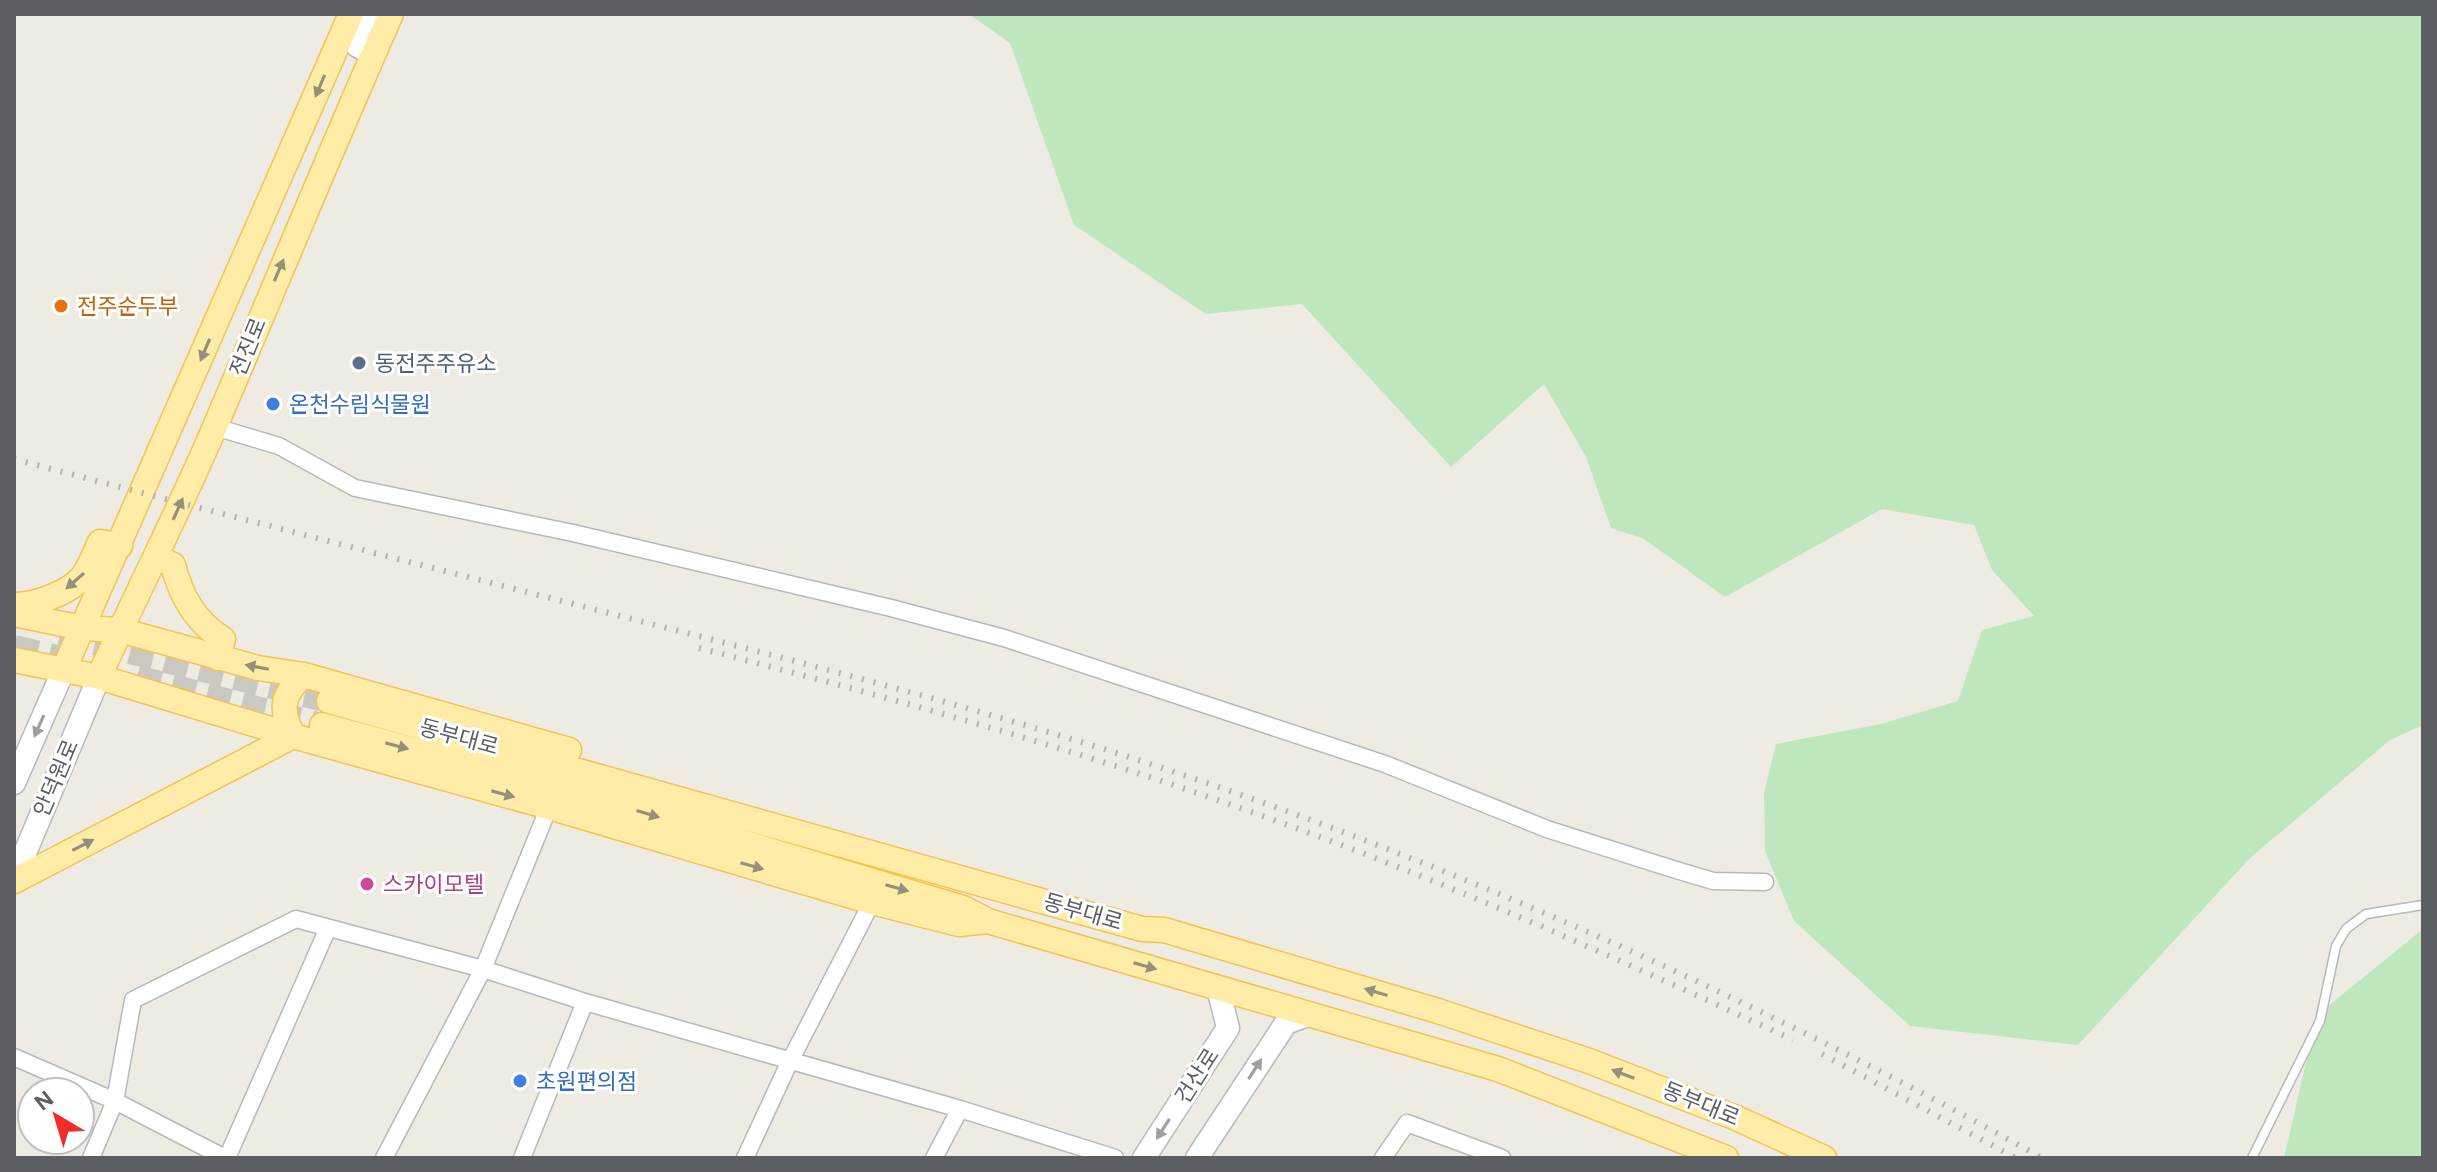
<svg xmlns="http://www.w3.org/2000/svg" width="2437" height="1172" font-family="'DM Sans','Noto Sans KR',sans-serif">
<style>
.green{fill:#bfe7be}
.lines{fill:none;stroke-linecap:round;stroke-linejoin:round}
.primary-tunnel{stroke:#c9c8c3;stroke-width:24;stroke-dasharray:24 12;stroke-linecap:butt}
.lane-casing{stroke:#b5b9be;stroke-width:11}
.street-casing{stroke:#b5b9be;stroke-width:19}
.secondary-casing{stroke:#b6bac0;stroke-width:25}
.primary-casing{stroke:#f7c253;stroke-width:27}
.lane{stroke:#fff;stroke-width:8}
.street{stroke:#fff;stroke-width:16}
.secondary{stroke:#fff;stroke-width:22}
.primary{stroke:#ffeda7;stroke-width:24}
.rail{stroke:#b2b3b4;stroke-width:6;stroke-dasharray:2 10;stroke-linecap:butt}
.oneway{fill:#94917b}
.oneway2{fill:#9d9fa2}
.food-dot{fill:#e8710a;stroke:#fff;stroke-width:3}
.service-dot{fill:#5c6f8a;stroke:#fff;stroke-width:3}
.shop-dot{fill:#3f7fe0;stroke:#fff;stroke-width:3}
.hotel-dot{fill:#d1479c;stroke:#fff;stroke-width:3}
.labels{text-anchor:middle;dominant-baseline:central;stroke-width:6;stroke-linejoin:round;paint-order:stroke}
.food-label{font-size:22px;fill:#c56008;stroke:#fff;text-anchor:start}
.street-label{font-size:22px;fill:#5b5f64;stroke:#fff}
.service-label{font-size:22px;fill:#4e5e75;stroke:#fff;text-anchor:start}
.shop-label{font-size:22px;fill:#366cbe;stroke:#fff;text-anchor:start}
.hotel-label{font-size:22px;fill:#b23c85;stroke:#fff;text-anchor:start}
</style>
<rect width="100%" height="100%" fill="#eeebe3"/>
<path class="green" d="M969,14H2423V725L2390,740L2250,858L2078,1045L1910,1026L1794,921L1765,851L1764,793L1776,744L1881,724L1958,701L1982,630L2034,616L1992,570L1974,525L1882,509L1725,597L1644,539L1611,528L1586,457L1544,384L1451,467L1302,304L1206,314L1074,225L1010,43Z
M2423,929V1158H2284L2317,1015Z"/>
<g class="lines">
<path class="primary-tunnel" d="M60,635L329,701
M14,647L82,663
M137,677L322,725"/>
<g class="lane-casing">
<path id="lane" d="M2252,1158L2320,1021L2336,946L2346,929L2366,914L2423,905"/>
</g>
<g class="street-casing">
<path id="street" d="M370,14L355,48L372,57
M215,427L279,446L355,488L573,533L891,608L1004,638L1385,764L1547,829L1673,869L1713,881L1765,882
M14,1057L115,1101L225,1158
M91,1158L115,1101L133,1000L296,919L483,969L585,1002L960,1109L1115,1158
M227,1158L328,928
M384,1158L483,969L549,807
M522,1158L585,1002
M745,1158L790,1061L872,902
M934,1158L960,1109
M1383,1158L1407,1123L1502,1158"/>
</g>
<g class="secondary-casing">
<path id="secondary" d="M14,783L64,669
M14,879L99,677
M1144,1158L1228,1028L1218,988
M1197,1158L1286,1023L1310,1014"/>
</g>
<g class="primary-casing">
<path id="primary" d="M157,557L173,565C181,596 195,622 223,639L218,658
M14,605C35,605 70,593 83,576C90,567 95,552 100,542L120,546
M14,614L82,628L120,630L258,668L304,675L569,750
M14,660L99,677L293,736L549,807L872,902L959,924L988,921
M64,669L351,14
M99,677C136,594 178,513 214,429C273,291 330,152 391,14
M329,701L1142,929L1164,930L1438,1011L1589,1061L1734,1117L1824,1158
M322,725L628,808L963,908L988,921L1498,1069L1726,1158
M293,736C280,709 281,695 304,675
M14,881L293,736"/>
</g>
<use href="#lane" class="lane"/>
<use href="#street" class="street"/>
<use href="#secondary" class="secondary"/>
<use href="#primary" class="primary"/>
<path class="rail" d="M14,459C220,514 426,566 632,619C785,658 939,698 1091,745C1420,848 1741,990 2042,1158
M699,648C892,698 1084,751 1271,819C1449,883 1622,960 1793,1040
M1822,1054L2016,1158"/>
</g>
<defs><path id="oneway-solid" d="M-6-.8H1V-3.2L6.5 0L1 3.2V.8H-6Z" transform="scale(2)"/></defs>
<g class="oneway">
<use href="#oneway-solid" transform="translate(320 86) rotate(113)"/>
<use href="#oneway-solid" transform="translate(279 270) rotate(-67)"/>
<use href="#oneway-solid" transform="translate(205 350) rotate(113)"/>
<use href="#oneway-solid" transform="translate(178 509) rotate(-66)"/>
<use href="#oneway-solid" transform="translate(75 581) rotate(139)"/>
<use href="#oneway-solid" transform="translate(257 667) rotate(-169)"/>
<use href="#oneway-solid" transform="translate(397 746) rotate(15)"/>
<use href="#oneway-solid" transform="translate(503 794) rotate(15)"/>
<use href="#oneway-solid" transform="translate(648 814) rotate(17)"/>
<use href="#oneway-solid" transform="translate(83 845) rotate(-27)"/>
<use href="#oneway-solid" transform="translate(752 866) rotate(16)"/>
<use href="#oneway-solid" transform="translate(897 888) rotate(16)"/>
<use href="#oneway-solid" transform="translate(1145 966) rotate(16)"/>
<use href="#oneway-solid" transform="translate(1376 992) rotate(-163)"/>
<use href="#oneway-solid" transform="translate(1623 1074) rotate(-159)"/>
</g>
<g class="oneway2">
<use href="#oneway-solid" transform="translate(39 726) rotate(114)"/>
<use href="#oneway-solid" transform="translate(1255 1069) rotate(-57)"/>
<use href="#oneway-solid" transform="translate(1163 1129) rotate(123)"/>
</g>
<circle class="food-dot" cx="61" cy="306" r="8"/>
<circle class="service-dot" cx="359" cy="363" r="8"/>
<g class="shop-dot">
<circle cx="273" cy="404" r="8"/>
<circle cx="520" cy="1081" r="8"/>
</g>
<circle class="hotel-dot" cx="367" cy="884" r="8"/>
<g class="labels">
<g class="food-label">
<text x="77" y="306">전주순두부</text>
</g>
<g class="street-label">
<text transform="translate(248 347) rotate(-68)">전진로</text>
<text transform="translate(459 737) rotate(15)">동부대로</text>
<text transform="translate(56 778) rotate(-67)">안덕원로</text>
<text transform="translate(1083 912) rotate(16)">동부대로</text>
<text transform="translate(1197 1076) rotate(-57)">건산로</text>
<text transform="translate(1701 1104) rotate(22)">동부대로</text>
</g>
<g class="service-label">
<text x="375" y="363">동전주주유소</text>
</g>
<g class="shop-label">
<text x="289" y="404">온천수림식물원</text>
<text x="536" y="1081">초원편의점</text>
</g>
<g class="hotel-label">
<text x="383" y="884">스카이모텔</text>
</g>
</g>
<rect width="2437" height="1172" fill="none" stroke="#5b5f64" stroke-width="32"/>
<g transform="translate(56 1116) rotate(322)"><circle r="38" fill="#ffffff" stroke="#bdbfc1" stroke-width="2"/>
<path d="M0-6L14 30L0 20L-14 30Z" fill="#f02e27"/>
<text y="-12" font-size="22" font-weight="bold" text-anchor="middle" fill="#5b5f64">N</text>
</g>
</svg>
